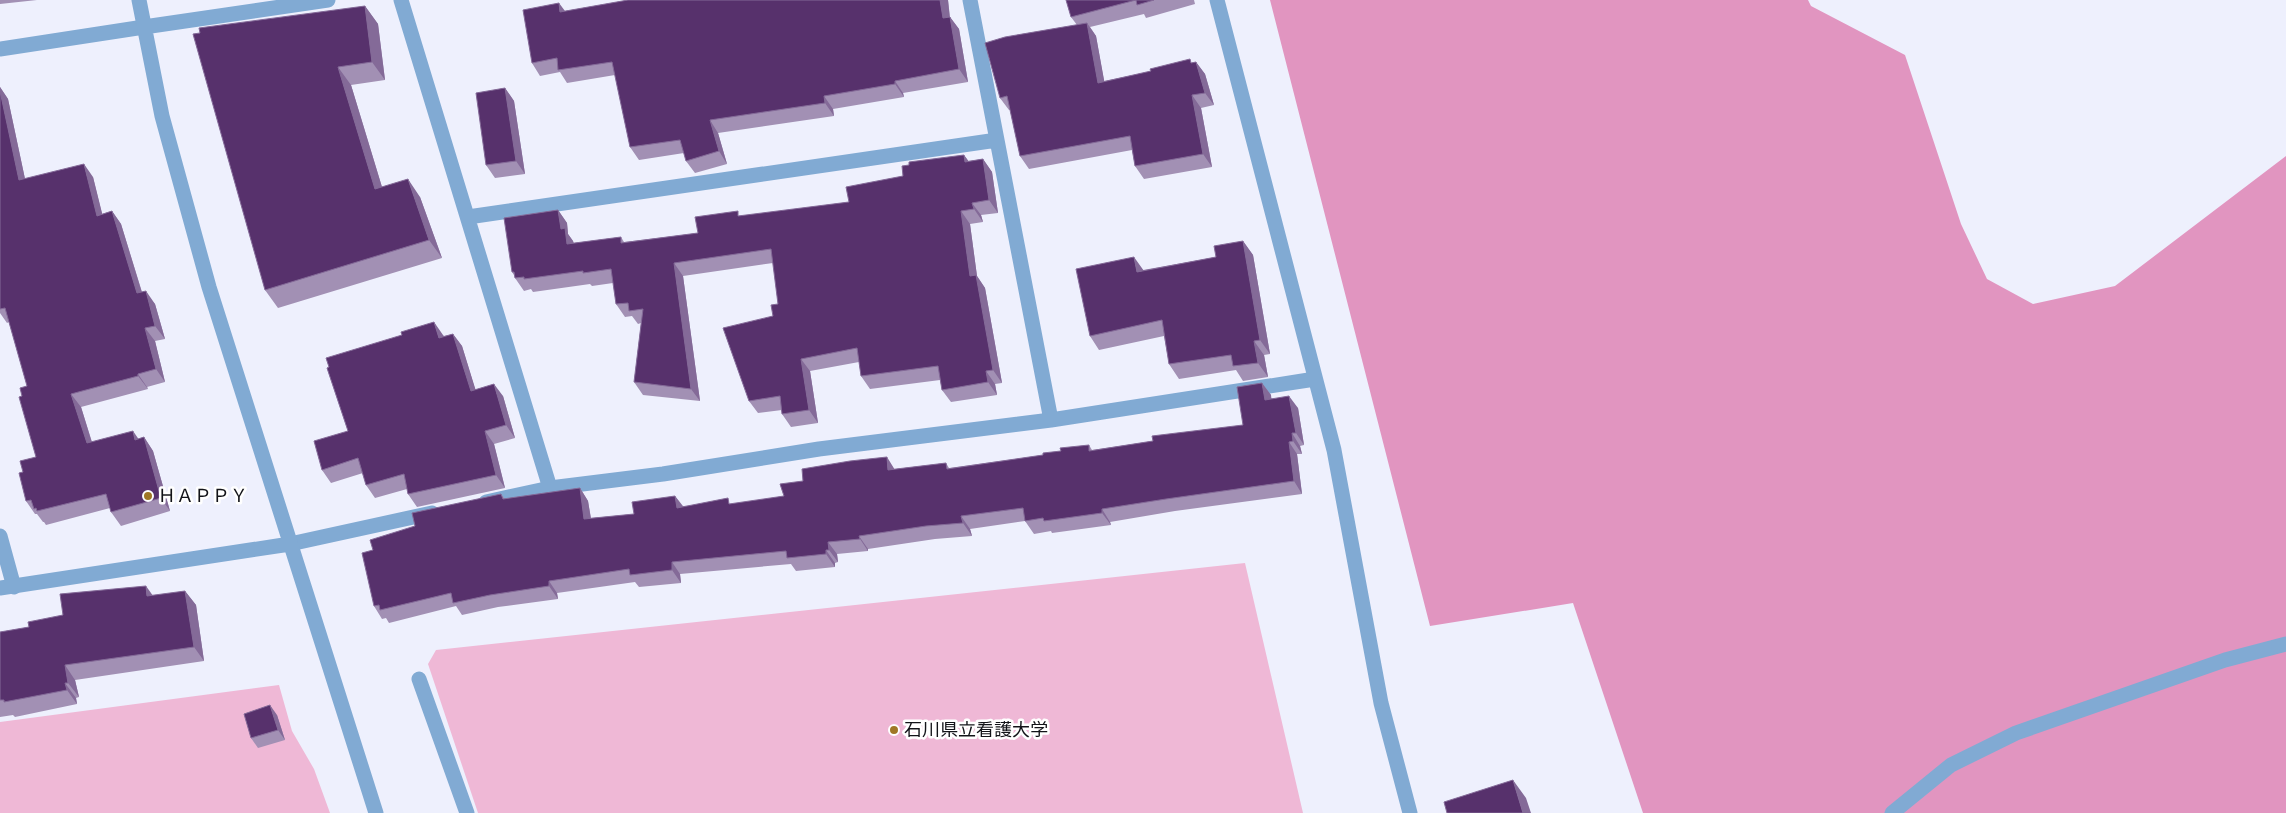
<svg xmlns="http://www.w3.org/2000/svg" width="2286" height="813" font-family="Figtree,'Noto Sans JP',sans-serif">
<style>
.green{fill:#efb8d6}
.forest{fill:#e195c0}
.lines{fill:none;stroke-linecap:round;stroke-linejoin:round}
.service{stroke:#81aad3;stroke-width:15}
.minor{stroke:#81aad3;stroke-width:15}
.tertiary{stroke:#81aad3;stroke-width:15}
.wall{fill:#a290b4}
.shaded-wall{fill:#846a98}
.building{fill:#57316c;stroke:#846a98}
.poi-dot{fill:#9f7725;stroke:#fff;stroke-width:2}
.labels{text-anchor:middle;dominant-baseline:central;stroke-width:5;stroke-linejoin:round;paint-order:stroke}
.poi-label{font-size:18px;fill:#121318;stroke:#fff;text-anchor:start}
</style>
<rect width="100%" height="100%" fill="#eef0fd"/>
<path class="green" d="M1245,563L1303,813H478L428,664L436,650Z
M279,685L292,731L314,769L330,813H0V722Z"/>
<path class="forest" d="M1270,0H1808L1811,6L1905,55L1961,224L1987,279L2033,304L2115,286L2286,156V813H1643L1573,603L1430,626Z"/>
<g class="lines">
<path class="service" d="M419,679L467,813"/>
<path class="minor" d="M401,0L550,488
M970,0L1051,420
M1217,0L1334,450L1381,703L1410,813
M0,49L144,27
M468,217L997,140
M486,502L550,488L663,474L819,449L1051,420L1315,379
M0,536L14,587
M290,544L432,513
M1892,813L1951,765L2016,733L2225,660L2286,644"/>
<path class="tertiary" d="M139,0L162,116L209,287L376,813
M144,27L328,0
M0,588L290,544"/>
</g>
<path class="wall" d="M0,0H37L0,4Z
M628,0H948L950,17L959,29L968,82L903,93L904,97L833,109L834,116L718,133L727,164L695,173L686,161L684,153L639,160L630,147L615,75L567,83L560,72L540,76L532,63L565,11Z
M1066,0H1194L1195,4L1146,18L1144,14L1090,27L1096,36L1104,81L1196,62L1205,74L1214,105L1201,108L1212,167L1144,179L1135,166L1132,150L1029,169L1020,156L1010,110H1009L1000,98L1077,25L1071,17Z
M365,6L378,24L385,80L351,85L382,187L420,197L442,258L278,308L265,290L200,33Z
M0,87L8,99L25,179L93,177L102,214L112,211L121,224L142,292L155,304L165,339L155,341L165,382L147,387L148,389L81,407L92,442L139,439L144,437L153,451L170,511L121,526L111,512L110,508L46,525L44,522H43L37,514H35L26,501L23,472L36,457L22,396L27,386L9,322L7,323L0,313Z
M505,88L514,101L525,174L495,178L486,165Z
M964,155L968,161L983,159L992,172L998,213L981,215L983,222L970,224L977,276L985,288L1002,383L995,384L997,395L951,402L942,390L940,380L870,389L861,376L859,362L810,371L818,423L791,427L782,414V410L758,413L749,401L773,316L778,304L773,263L683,276L700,401L643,395L634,382L641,323L638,324L632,316L625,317L616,304L613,283L592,286L590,284L533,292L531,289L524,291L515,278L514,275L512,272L558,210L567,223L568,234L573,241L574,243L621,237L624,242L698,233L741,216L849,202L903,176L909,165Z
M1243,241L1253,255L1270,354L1264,355L1268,377L1243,381L1236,370L1179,379L1169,364L1164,336L1099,350L1090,336L1143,270L1216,257Z
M453,334L462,346L475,389L503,396L515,438L494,444L505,488L417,507L408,494L407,489L375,498L366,485L363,473L331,483L322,470L348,431L443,335L444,336Z
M1262,383L1271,395V398L1298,408L1304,445L1300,446L1302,454H1297L1302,494L1175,511L1110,522L1111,525L1052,533L1051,531L1034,534L1025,521L970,529L972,536L935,539L868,549V551L837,554L838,562L835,563V567L796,571L791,564L680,574L681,583L639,587L635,582L557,593L558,599L498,607L462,615L456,606L389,623L386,618L382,619L374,606L373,550L415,526L501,494L505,499L580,488L588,501L591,518L634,514L675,496L683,506L732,504L784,496L895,469L946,463L949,468L1043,455L1089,445L1092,450L1153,441L1243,425Z
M185,591L196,605L204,661L75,680L79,697L76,698L77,704L15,717L13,715L0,717V632L29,627L63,615L153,596Z
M277,715L285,740L258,748L251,738Z"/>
<path class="shaded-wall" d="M940,0H948L951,31L943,18Z
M559,3L568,15L560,12Z
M365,6L378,24L385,80L372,62Z
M950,17L959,29L968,82L959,69Z
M1087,23L1096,36L1107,96L1098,83Z
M1196,62L1205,74L1214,105L1205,93Z
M338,67L351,85L388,207L375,189Z
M895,81L903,93L904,97L895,84Z
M0,87L8,99L28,193L19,180L0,91Z
M505,88L514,101L525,174L516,161Z
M1192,95L1201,108L1212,167L1203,154Z
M824,96L833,109L834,116L825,103Z
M710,120L718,133L727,164L719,151Z
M964,155L973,167L965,162Z
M983,159L992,172L998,213L989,200Z
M84,164L93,177L106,229L97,216Z
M408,179L420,197L442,258L429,240Z
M972,203L981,215L983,222L974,209Z
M558,210L567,223L568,234L573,241L576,257L567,244L561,229Z
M112,211L121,224L146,306L137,293Z
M961,211L970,224L977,276L985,288L1002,383L993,370L970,276Z
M1243,241L1253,255L1270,354L1260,340Z
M1134,257L1144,271L1137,272Z
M674,263L683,276L700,401L691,389Z
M146,291L155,304L165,339L155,326Z
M434,322L443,335L448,351L439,338Z
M145,328L155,341L165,382L156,369Z
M453,334L462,346L480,404L471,391Z
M1254,341L1264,355L1268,377L1258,363Z
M801,359L810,371L818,423L809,410Z
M986,371L995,384L997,395L988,382Z
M138,374L147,387L148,389L138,376Z
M1262,383L1271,395L1273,412L1265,400Z
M494,384L503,396L515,438L506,425Z
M71,394L81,407L96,456L87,443Z
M1289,396L1298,408L1304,445L1296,433Z
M133,431L142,444L135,440Z
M485,431L494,444L505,488L496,475Z
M1292,433L1300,446L1302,454L1293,441Z
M144,437L153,451L170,511L161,498Z
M1289,442L1297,454L1302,494L1294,481Z
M887,457L895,470H888Z
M580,488L588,501L593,532L584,519Z
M675,496L684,508H677Z
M1102,509L1110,522L1111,525L1102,513Z
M961,516L970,529L972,536L963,523Z
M859,536L868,549V551L860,539Z
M828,542L837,554L838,562L829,550Z
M826,550L835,563V567L826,554Z
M672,562L680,574L681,583L672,570Z
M549,581L557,593L558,599L549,586Z
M146,586L156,600L147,596Z
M185,591L196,605L204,661L194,647Z
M65,665L75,680L79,697L68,683Z
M65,683L76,698L77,704L67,690Z
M270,705L277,715L285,740L278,730Z
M1513,780L1526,798L1531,813H1523Z"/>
<path class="building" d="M628,0H940L943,18L950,17L959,69L895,81V84L824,96L825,103L710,120L719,151L686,161L680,140L630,147L612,62L558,70L557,58L532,63L523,10L559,3L560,12Z
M1066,0H1154L1137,5L1136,0L1071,17Z
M365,6L372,62L338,67L375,189L408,179L429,240L265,290L193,34L200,33L199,28Z
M1087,23L1098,83L1151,71L1150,69L1190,59L1191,63L1196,62L1205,93L1192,95L1203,154L1135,166L1130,136L1020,156L1007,96L1000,98L985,43L1005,37Z
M505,88L516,161L486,165L476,93Z
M0,91L19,180L84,164L97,216L112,211L137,293L146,291L155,326L145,328L156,369L138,374V376L71,394L87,443L133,431L135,440L144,437L161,498L111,512L106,494L37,511L36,508L34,509L31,500L26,501L19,473L23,472L20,461L36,457L19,397L22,396L20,388L27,386L5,308L0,309Z
M964,155L965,162L983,159L989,200L972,203L974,209L961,211L970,276L976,275L993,370L986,371L988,382L942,390L938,366L861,376L857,348L801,359L809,410L782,414L780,396L749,401L723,328L773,316L771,305L778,304L771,249L674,263L691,389L634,382L643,309L629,311L628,303L616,304L611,269L583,273V271L524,279V277L515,278L514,272H512L504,218L558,210L561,229L565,228L567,244L621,237V243L698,233L695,217L738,211V216L849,202L846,187L903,176L902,166L909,165V162Z
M1243,241L1260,340L1254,341L1258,363L1233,366L1231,355L1169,364L1162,320L1090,336L1076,269L1134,257L1137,272L1216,257L1214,246Z
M434,322L439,338L453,334L471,391L494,384L506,425L485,431L496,475L408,494L404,474L366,485L358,458L322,470L314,441L348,431L327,368L329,367L326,358L402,335L401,332Z
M1262,383L1265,400L1289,396L1296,433H1292L1293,441L1289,442L1294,481L1166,499L1102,509V513L1044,521L1043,518L1025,521L1023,508L961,516L963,523L926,526L859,536L860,539L828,542L829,550H826V554L787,558L786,551L672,562V570L630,575L629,569L549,581V586L490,595L453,603L451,593L380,610L379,605L374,606L362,553L373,550L370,540L415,526L412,513L501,494L503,499L580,488L584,519L634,514L632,502L675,496L677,508L728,498L729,504L784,496L780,484L803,481L802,469L850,461L887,457L888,470L946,463L947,469L1043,455V453L1061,451L1060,448L1089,445V451L1153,441L1152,436L1243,425L1237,387Z
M146,586L147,596L185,591L194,647L65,665L68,683H65L67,690L4,702V700H0V632L29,627L28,622L63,615L60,594Z
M270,705L278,730L251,738L244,714Z
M1513,780L1523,813H1447L1444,802Z"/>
<g class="poi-dot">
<circle cx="148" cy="496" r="5"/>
<circle cx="894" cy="730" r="5"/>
</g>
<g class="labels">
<g class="poi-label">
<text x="158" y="496">ＨＡＰＰＹ</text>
<text x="904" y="730">石川県立看護大学</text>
</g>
</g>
</svg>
